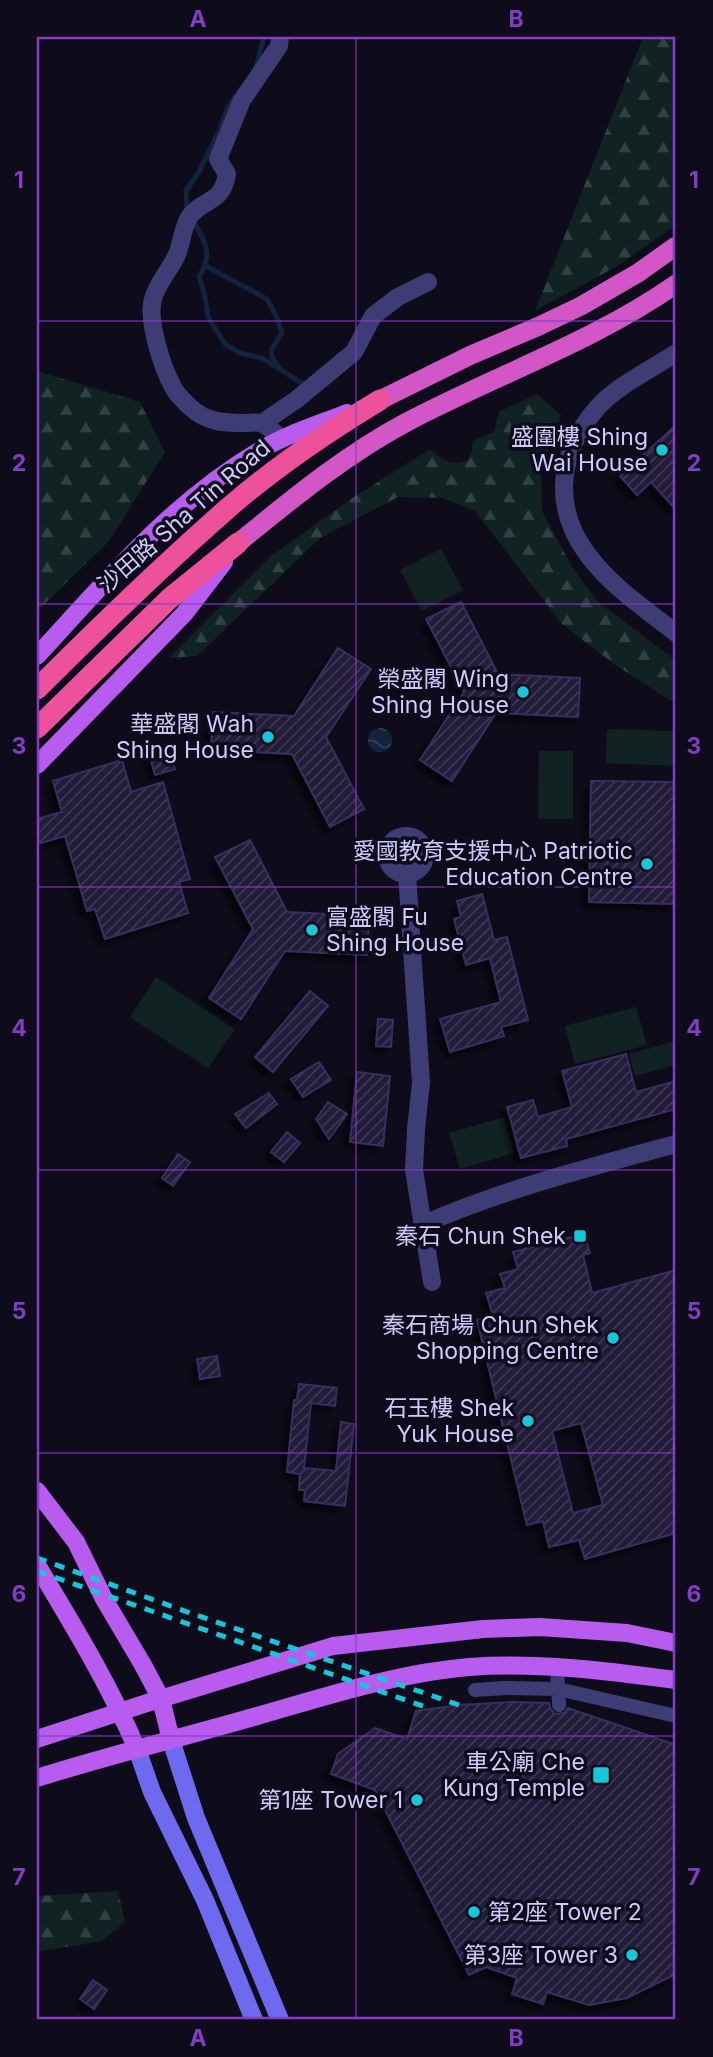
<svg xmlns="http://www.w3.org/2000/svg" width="713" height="2057" font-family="Inter,'Noto Sans TC',sans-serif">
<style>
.forest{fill:url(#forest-firs)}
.pitch{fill:#102322}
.water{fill:url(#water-waves)}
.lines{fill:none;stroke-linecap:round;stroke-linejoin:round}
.stream{stroke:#11233d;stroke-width:5}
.building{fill:url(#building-hatch);stroke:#392e62;stroke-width:2;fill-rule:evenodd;filter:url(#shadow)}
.pedestrian{stroke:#3e3c74;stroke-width:14}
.minor{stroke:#3e3c74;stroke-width:18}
.secondary{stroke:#6e6af0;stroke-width:18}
.primary{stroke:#b85cef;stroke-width:18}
.trunk{stroke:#d356c6;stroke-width:19}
.motorway{stroke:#ee519c;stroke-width:21}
.rail{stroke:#16c6da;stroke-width:5;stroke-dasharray:10 9;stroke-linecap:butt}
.grid{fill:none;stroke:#833cc5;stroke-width:2;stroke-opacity:0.55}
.poi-dot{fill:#16c6da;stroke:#0e0c1a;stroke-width:2.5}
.labels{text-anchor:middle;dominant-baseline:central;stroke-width:7;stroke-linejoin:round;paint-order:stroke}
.poi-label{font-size:23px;fill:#cfcafa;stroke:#0e0c1a;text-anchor:end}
.street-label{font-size:23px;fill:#cfcafa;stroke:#0e0c1a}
.neatline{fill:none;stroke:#833cc5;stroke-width:2.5}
.grid-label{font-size:23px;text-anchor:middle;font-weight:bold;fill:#833cc5}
</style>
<defs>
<pattern id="forest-firs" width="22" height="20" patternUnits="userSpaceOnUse" patternTransform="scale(1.75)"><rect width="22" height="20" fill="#102322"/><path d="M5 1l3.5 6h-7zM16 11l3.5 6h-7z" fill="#324243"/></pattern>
<pattern id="water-waves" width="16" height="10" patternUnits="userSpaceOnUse" patternTransform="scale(1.75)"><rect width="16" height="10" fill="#11233d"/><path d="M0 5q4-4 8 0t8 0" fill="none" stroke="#33425a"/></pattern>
<pattern id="building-hatch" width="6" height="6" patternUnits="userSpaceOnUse" patternTransform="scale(1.75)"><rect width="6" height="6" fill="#201a39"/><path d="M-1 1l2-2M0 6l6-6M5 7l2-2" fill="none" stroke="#3f3a57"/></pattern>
<filter id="shadow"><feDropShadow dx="-6" dy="6" stdDeviation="3.5" flood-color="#0009"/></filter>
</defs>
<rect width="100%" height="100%" fill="#0e0c1a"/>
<path class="forest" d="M643,37H676V225L619,265L535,311Z
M37,371L140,402L165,452L109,541L37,611Z
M537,394L561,415L541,469L542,511L572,567L596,600L676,661V704L614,664L562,624L475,511L443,498L398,497L320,538L197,656L169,658L271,556L354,497L430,449C441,461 453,466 468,460L472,450L473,441L494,432L499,412Z
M118,1891L125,1922L101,1941L37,1952V1896Z"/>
<path class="pitch" d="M441,549L463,590L422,611L400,570Z
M607,729L676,731L674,766L606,763Z
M539,751H573V819H538Z
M156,977L235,1029L208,1068L130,1017Z
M636,1007L647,1045L575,1064L565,1026Z
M672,1042L676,1057V1065L635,1076L629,1054Z
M504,1117L514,1153L460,1169L449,1133Z"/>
<path class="water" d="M368 740a12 12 0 1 1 24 0a12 12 0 1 1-24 0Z"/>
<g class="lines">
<path class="stream" d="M256,67L264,37
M187,211L186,191L200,170L219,131L227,109L234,98
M194,223C206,241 213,257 199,276L205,296L208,317L225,344L240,353L262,358L302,383
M206,266L267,299L278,320L282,333L271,350L273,359L279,368"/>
</g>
<path class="building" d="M676,425V510L651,482L637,495L620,476Z
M461,602L498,674L580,678L578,717L496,713L452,781L420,760L464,692L426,619Z
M338,648L371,669L326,737L364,809L330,827L292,754L211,750L213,712L294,716Z
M168,747L175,769L155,775L149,753Z
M122,760L131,792L163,782L190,879L179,882L188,913L105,939L95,909L87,911L65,836L37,844V819L62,812L53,781Z
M591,781L676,782V904L589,902Z
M250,840L287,912L369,916L367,955L285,951L241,1019L209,998L253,929L215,857Z
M482,894L494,940L507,937L528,1020L501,1027L504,1036L450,1052L440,1019L501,1002L490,958L466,965L454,919L461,917L457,901Z
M310,991L328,1006L273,1072L255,1057Z
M378,1019L393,1020L391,1047L376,1046Z
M626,1054L636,1092L676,1081V1109L566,1139L567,1146L521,1158L507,1107L533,1100L538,1117L572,1107L562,1071Z
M319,1062L331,1080L303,1097L291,1079Z
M357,1072L390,1076L383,1146L350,1142Z
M269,1093L277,1104L246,1128L235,1114Z
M328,1102L347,1114L329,1139L316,1119Z
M287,1132L300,1143L284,1162L271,1152Z
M178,1154L190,1162L173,1186L162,1178Z
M584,1234L590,1253L583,1255L592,1293L676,1270V1485L673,1486L676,1498V1533L585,1559L579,1540L549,1547L543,1521L527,1525L477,1320L493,1316L486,1293L505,1288L500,1274L518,1269L513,1252ZM581,1423L603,1505L573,1513L552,1431Z
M217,1356L220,1376L200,1379L197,1359Z
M299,1384L337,1388L335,1406L311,1403L304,1468L336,1471L341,1422L354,1424L345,1506L304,1501L305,1490H299L300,1474L287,1472L294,1400H297Z
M513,1702L549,1703L551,1710L555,1714L564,1713L568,1708L676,1745V1974L627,1998L589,2005L547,1992L543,2004L512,1994L517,1978L486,1967L469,1975L375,1790L331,1774L338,1754L375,1728L407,1739L416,1711L459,1705Z
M93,1980L107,1990L94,2009L80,1999Z"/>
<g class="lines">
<path class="pedestrian" d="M557,1667L559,1705
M475,1690L505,1688L558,1689L676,1716"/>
<path class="minor" d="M280,37L279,46L242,100L218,159L227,174C222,205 203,198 190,216C183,226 182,240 178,252C172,268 158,281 153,299C147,320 162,367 173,387C176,394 184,401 190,407C206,422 223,423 244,423C249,423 256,422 260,423C267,424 275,434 281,439
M676,353C652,369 616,386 597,408C559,452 551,506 588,555C611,586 646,610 676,633
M262,423L296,400L354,352L373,316L398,297L428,282
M387 855a19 19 0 1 1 38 0a19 19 0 1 1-38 0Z
M407,874L421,1083L416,1129L414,1170L432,1282
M422,1225C504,1189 591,1167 676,1144"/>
<path class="secondary" d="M171,1740L196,1818L280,2020
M137,1749L152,1792L205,1900L254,2020"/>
<path class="primary" d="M37,656C105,582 171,503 259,451C287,434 317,425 347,413
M37,765L184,614L224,562
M37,1491L76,1542L104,1599L143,1665L161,1699L171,1740
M37,1565C73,1625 109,1684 137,1749
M37,1739L147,1703L333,1646L483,1629L540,1627L627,1633L676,1643
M37,1778C110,1755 184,1737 257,1716C327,1696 397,1673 469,1667C539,1662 608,1671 676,1680"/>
<path class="trunk" d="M380,400L471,355L537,327L581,306L638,273L676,246
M238,543C292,499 345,455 407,422C496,375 593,342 676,284"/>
<path class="motorway" d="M37,689C99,627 162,566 227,509C274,468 327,432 380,400
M37,728L169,599L238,543"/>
<path class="rail" d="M37,1558L193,1614L459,1705
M37,1571L431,1709"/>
</g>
<path class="grid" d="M356,37V2020M37,321H676M37,604H676M37,887H676M37,1170H676M37,1453H676M37,1736H676"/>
<g class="poi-dot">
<circle cx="662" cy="450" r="7"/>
<circle cx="523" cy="692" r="7"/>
<circle cx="268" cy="737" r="7"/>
<circle cx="647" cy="864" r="7"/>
<circle cx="312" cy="930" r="7"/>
<rect x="573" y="1229" width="14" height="14" rx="3.5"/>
<circle cx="613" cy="1338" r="7"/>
<circle cx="528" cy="1421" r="7"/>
<rect x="592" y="1766" width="18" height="18" rx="3.5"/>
<circle cx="417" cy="1800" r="7"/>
<circle cx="474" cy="1912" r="7"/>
<circle cx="632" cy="1955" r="7"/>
</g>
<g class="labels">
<g class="poi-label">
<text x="648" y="437">盛圍樓 Shing<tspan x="648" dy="26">Wai House</tspan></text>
<text x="509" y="679">榮盛閣 Wing<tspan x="509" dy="26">Shing House</tspan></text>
<text x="254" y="724">華盛閣 Wah<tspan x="254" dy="26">Shing House</tspan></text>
<text x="633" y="851">愛國教育支援中心 Patriotic<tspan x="633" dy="26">Education Centre</tspan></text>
<text x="326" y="917" text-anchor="start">富盛閣 Fu<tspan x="326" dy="26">Shing House</tspan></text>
<text x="566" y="1236">秦石 Chun Shek</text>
<text x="599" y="1325">秦石商場 Chun Shek<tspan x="599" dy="26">Shopping Centre</tspan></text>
<text x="514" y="1408">石玉樓 Shek<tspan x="514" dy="26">Yuk House</tspan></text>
<text x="585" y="1762">車公廟 Che<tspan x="585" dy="26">Kung Temple</tspan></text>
<text x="403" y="1800">第1座 Tower 1</text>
<text x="488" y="1912" text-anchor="start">第2座 Tower 2</text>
<text x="618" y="1955">第3座 Tower 3</text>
</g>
<g class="street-label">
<text transform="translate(184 516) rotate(-41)">沙田路 Sha Tin Road</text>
</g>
</g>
<rect width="713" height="2057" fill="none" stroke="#0e0c1a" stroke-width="77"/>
<rect x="38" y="38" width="636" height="1980" class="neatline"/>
<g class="grid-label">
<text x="198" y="27">A</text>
<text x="516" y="27">B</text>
<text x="19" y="188">1</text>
<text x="694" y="188">1</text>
<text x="19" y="471">2</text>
<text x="694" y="471">2</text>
<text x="19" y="754">3</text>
<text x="694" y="754">3</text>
<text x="19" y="1036">4</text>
<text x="694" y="1036">4</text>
<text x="19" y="1319">5</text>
<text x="694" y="1319">5</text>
<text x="19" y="1602">6</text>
<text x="694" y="1602">6</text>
<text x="19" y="1885">7</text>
<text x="694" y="1885">7</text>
<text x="198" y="2046">A</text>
<text x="516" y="2046">B</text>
</g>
</svg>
